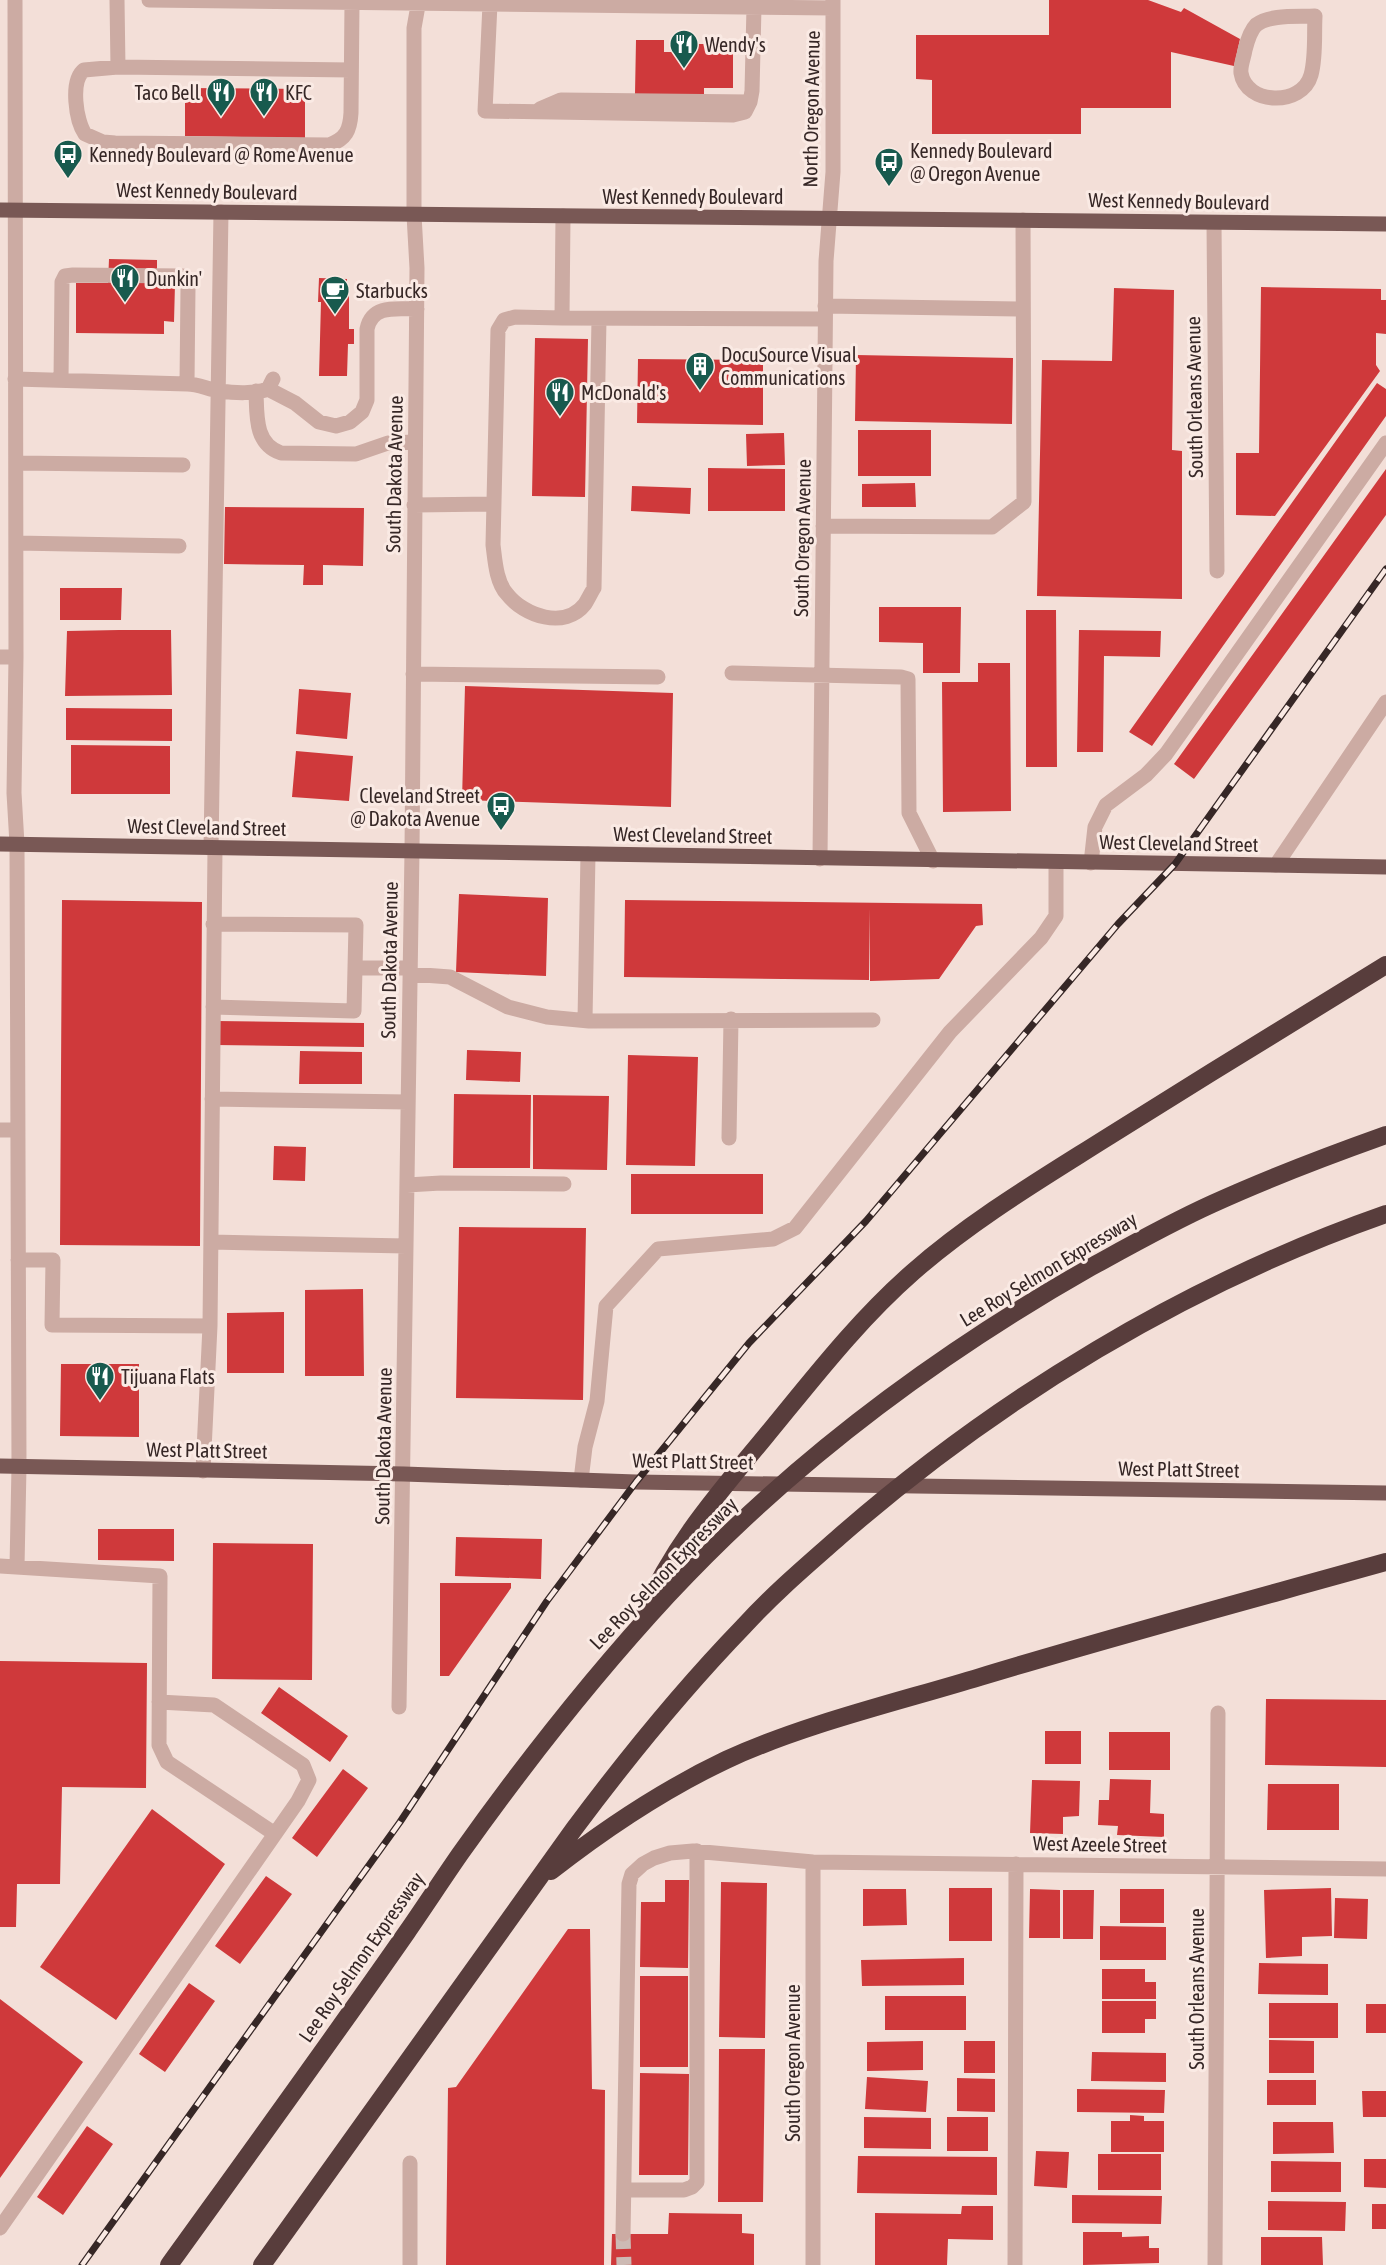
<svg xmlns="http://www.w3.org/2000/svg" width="1386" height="2265" font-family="'Asap Condensed',sans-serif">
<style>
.building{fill:#cf393b}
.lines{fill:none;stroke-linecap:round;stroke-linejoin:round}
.minor-tunnel{stroke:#cdbab4;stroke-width:15;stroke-dasharray:15 8;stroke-linecap:butt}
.minor{stroke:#ccaba3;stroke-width:15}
.major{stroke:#795855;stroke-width:15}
.highway{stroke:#583d3c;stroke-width:18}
.rail-casing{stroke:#362726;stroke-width:7}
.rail{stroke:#faeae4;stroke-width:4.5;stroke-dasharray:14;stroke-linecap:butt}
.labels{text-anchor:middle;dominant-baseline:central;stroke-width:6;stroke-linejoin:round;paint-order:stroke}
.poi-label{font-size:20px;fill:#362726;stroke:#faeae4;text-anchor:start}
.street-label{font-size:20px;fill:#362726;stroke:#faeae4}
</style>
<rect width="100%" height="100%" fill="#f3dfd8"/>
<path class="building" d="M1049,0H1148L1181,12L1184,8L1240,39L1234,66L1171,52V108H1081V134H932V80L916,79V35H1049Z
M636,40H664V52H688V44H733V88H704V95L635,94Z
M185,88L305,89V138L185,136Z
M109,259L157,260V284H175L174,322L164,321V334L76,333V283H108Z
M319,278L347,279V287H349V329H354V344H348L347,376H319L321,302H318Z
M1261,287L1381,289V300H1386V334L1376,333V365L1380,371L1275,516L1236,515V453H1259Z
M1114,288L1174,290L1172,450L1182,451V599L1037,596L1042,360L1112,361Z
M535,338L588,339L585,497L532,496Z
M856,355L1013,358L1012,424L855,421Z
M638,359L763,360V425L637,423Z
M1377,383L1386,389V416L1152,746L1129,732Z
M858,430H931V476H858Z
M784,433L785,465L747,466L746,434Z
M708,468L785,469V511H708Z
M1386,469V515L1194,779L1174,764Z
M915,483L916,507H862V484Z
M632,486L691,488L690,514L631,511Z
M225,507L364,508L363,566L323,565V585H303L304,565L224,564Z
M60,588H122L121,620H60Z
M879,607H961L960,673H923V643L879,642Z
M1026,610H1056L1057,767H1026Z
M119,630H171L172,695L65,696L67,631Z
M1079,630L1161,631L1160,657L1104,656L1103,752H1077Z
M978,663H1010L1011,811L943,812L942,682H978Z
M465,686L673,693L671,807L462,800Z
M299,689L351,693L347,739L296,734Z
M66,708L172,709V741L66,740Z
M71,745L170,746V794H71Z
M296,751L353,756L349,801L292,797Z
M459,894L548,898L546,976L456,972Z
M62,900L202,902L200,1246L60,1245Z
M625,900L982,904L983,925L976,926L939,979L870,981V908L869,980L624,977Z
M216,1021L364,1023V1047L216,1045Z
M467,1050L521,1052L520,1082L466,1080Z
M300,1051L362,1052V1084H299Z
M628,1055L698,1057L695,1166L626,1165Z
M454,1094L531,1095L530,1168H453Z
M533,1095L609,1096L607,1170L533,1169Z
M274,1146L306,1147L305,1181L273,1180Z
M631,1174H763V1214H631Z
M459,1227L586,1228L583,1400L456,1398Z
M363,1289L364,1376H305V1290Z
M284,1312V1373H227V1313Z
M61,1364H139V1437L60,1436Z
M98,1529H174V1561L98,1560Z
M456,1537L542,1539L541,1579L455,1576Z
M213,1543L313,1544L312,1680L212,1679Z
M440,1583H511V1588L449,1676H440Z
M0,1661L147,1663L146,1788L62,1787L60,1884H17L16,1927H0Z
M279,1687L348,1736L330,1762L261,1713Z
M1266,1699L1386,1700V1767L1265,1765Z
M1045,1731H1081V1764H1045Z
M1109,1732H1170V1770H1109Z
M343,1769L368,1788L317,1857L292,1838Z
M1110,1779L1151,1780L1150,1813L1164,1814V1837L1117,1835L1118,1826L1098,1825L1099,1800H1109Z
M1032,1780L1080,1781L1079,1816L1063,1817V1834L1030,1833Z
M1268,1784H1339V1830H1267Z
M152,1809L225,1864L116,2020L40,1967Z
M266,1876L292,1894L240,1964L215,1946Z
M665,1880H689L688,1968L640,1967L641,1902H665Z
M721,1882L767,1883L765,2038L719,2037Z
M949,1888H992V1941H949Z
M1331,1888L1332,1936L1302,1937V1956L1266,1958L1264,1890Z
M863,1889H906L907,1925L863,1926Z
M1030,1889L1060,1890V1938H1029Z
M1120,1889H1164V1923H1120Z
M1063,1890H1094L1093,1939H1063Z
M1335,1898L1368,1899L1367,1939L1334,1938Z
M1100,1926L1166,1927V1960H1100Z
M568,1929H590L592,2089L605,2090L604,2265H446L448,2088L456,2087Z
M964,1958V1985L862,1986L861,1960Z
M1259,1963L1328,1964V1995L1258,1994Z
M1102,1969H1145V1982H1156V1999H1102Z
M640,1976H688V2067H640Z
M189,1983L215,2001L165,2072L139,2054Z
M885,1996H966V2030H885Z
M0,1999L83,2062L0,2178Z
M1102,2001H1156V2019H1145V2033H1102Z
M1269,2003H1338V2038H1269Z
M1366,2004H1386V2033H1366Z
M1269,2040L1314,2041V2073H1269Z
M923,2041V2070L867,2071V2042Z
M964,2041H995V2073H964Z
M719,2049H765L763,2202H718Z
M1092,2052L1166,2053V2082L1091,2081Z
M640,2073L689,2074L688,2175H639Z
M867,2077L928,2081L926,2112L865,2109Z
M957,2078L995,2079V2112L957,2111Z
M1267,2080H1316V2105H1267Z
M1077,2089L1165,2090L1164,2113L1077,2112Z
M1362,2091H1386V2117H1363Z
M1130,2115L1144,2116V2121H1164V2152H1111V2121H1130Z
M864,2117L931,2118V2149L864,2148Z
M947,2117H988V2151H947Z
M1273,2122H1333L1334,2153L1273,2154Z
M87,2126L113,2144L63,2215L37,2197Z
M1036,2151L1069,2152L1067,2188L1034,2186Z
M1098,2154H1161V2190H1098Z
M858,2156L997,2157V2195L857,2193Z
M1364,2159H1386V2188L1364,2187Z
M1271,2161L1341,2162V2192H1271Z
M1072,2195L1162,2196L1161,2224L1072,2223Z
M1268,2201L1346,2202L1345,2231L1268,2230Z
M1372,2204H1386V2229H1372Z
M962,2206H993V2240L948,2239L947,2265H875V2213L961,2214Z
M669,2213L742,2214V2233L754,2234V2265H611L612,2234H668Z
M1083,2232H1122V2237L1149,2236V2248H1159V2263L1083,2265Z
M1261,2237H1322L1323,2265H1261Z"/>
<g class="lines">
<path class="minor-tunnel" d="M623,2234L624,2265"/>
<path class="minor" d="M15,0L16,657L14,793L17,844L19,1467L17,1567
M117,0L118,67
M149,0L833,8
M490,4L485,111L733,115L745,112L750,102L752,91L754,7
M1315,16C1314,35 1316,57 1311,75C1302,107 1246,105 1241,73C1240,66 1244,57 1245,50C1247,42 1250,31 1256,25C1270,14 1298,17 1315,16Z
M351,70L118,67L84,70C70,81 76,121 85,134L103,142L115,143L329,145C346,139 350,130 351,113L352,2
M540,109L561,100L750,102
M563,216L562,318L515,317L504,320L498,330L493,545C495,560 496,582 507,594C524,616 565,630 585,604C588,599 591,593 594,588L599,319
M1214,223L1217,571
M825,306L1023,309
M562,318L825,319
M15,379L187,384C199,384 209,390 220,391C234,393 256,394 268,389L273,379
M61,380L62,282L65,276L73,275L183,276L188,280V287L187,384
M268,389L295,403L319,422L336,426L350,422L362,412L367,400V329C372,304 397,309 417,309
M256,391C257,414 254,444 281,453L356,454L388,443L415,442
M16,463L183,465
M414,505L493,504
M823,526L992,527L1024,502L1023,220
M16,543L179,546
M0,657H16
M732,673L901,677L908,679L909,813L933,861
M413,674L658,677
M211,849L221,212
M820,859L826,261L833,172V0
M1091,863L1095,827L1106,805L1146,775L1166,754L1386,443
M1276,865L1386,702
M355,968H410
M410,974L450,977L508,1007L547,1017L589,1021L873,1020
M213,1007L354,1011L356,925L213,924
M585,1020L588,854
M212,1099L408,1102
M0,1130H18
M729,1138L731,1019
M407,1185L441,1183L564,1184
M211,1242L406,1246
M18,1260H53L52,1325L210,1326L203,1471
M210,1326L215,849
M581,1480L585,1447L597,1401L606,1306L658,1249L773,1239L795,1228L950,1032L1041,938L1056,916V862
M0,1566L160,1576L159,1745L167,1762L275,1834
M399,1707L412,851L417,268L414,215V28L419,0
M813,1862V2265
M410,2163V2265
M624,2190H684L692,2187L697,2182V1851
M0,2228L298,1801L309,1780L303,1765L214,1705L159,1702
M623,2234L629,1884L632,1874L643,1864L654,1858L670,1853L693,1851L813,1862L1386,1869
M1015,2265L1016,1864
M1215,2265L1218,1713"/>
<path class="major" d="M0,210L1386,224
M0,844L1386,867
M0,1466L404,1474L636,1482L1386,1493"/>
<path class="highway" d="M643,1615C672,1546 718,1494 765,1437C812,1380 857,1321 913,1272C971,1221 1038,1181 1103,1140C1197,1081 1291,1023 1386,965
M551,1871C606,1828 663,1790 726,1760C804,1724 898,1702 980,1677C1115,1636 1250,1600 1386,1562
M169,2265C249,2154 329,2044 407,1932C425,1906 442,1880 460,1854C524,1764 593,1676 668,1595C790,1464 936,1355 1091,1267C1131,1245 1170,1223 1212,1204C1269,1178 1327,1156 1386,1135
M262,2265L574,1829C627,1758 682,1690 744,1626C773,1594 806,1566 839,1537C998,1398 1186,1284 1386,1214"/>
<g class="rail-casing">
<path id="rail" d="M82,2265L400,1822L547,1601L636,1482L749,1343L866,1221L1118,924L1175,864L1386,569"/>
</g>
<use href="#rail" class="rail"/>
</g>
<defs>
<g id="restaurant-pin" transform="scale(1.5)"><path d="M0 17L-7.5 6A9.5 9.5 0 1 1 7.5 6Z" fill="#185a4e" stroke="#faeae4"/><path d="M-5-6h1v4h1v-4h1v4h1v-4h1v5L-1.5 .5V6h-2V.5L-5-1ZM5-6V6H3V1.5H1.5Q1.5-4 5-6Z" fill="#fff"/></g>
<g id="bus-pin" transform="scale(1.5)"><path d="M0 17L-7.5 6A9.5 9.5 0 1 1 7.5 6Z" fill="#185a4e" stroke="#faeae4"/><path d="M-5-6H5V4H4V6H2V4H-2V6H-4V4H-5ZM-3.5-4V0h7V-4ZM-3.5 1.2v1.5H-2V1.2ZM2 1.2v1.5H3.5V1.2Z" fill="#fff"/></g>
<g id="cafe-pin" transform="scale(1.5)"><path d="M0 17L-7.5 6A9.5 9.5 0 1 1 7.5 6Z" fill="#185a4e" stroke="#faeae4"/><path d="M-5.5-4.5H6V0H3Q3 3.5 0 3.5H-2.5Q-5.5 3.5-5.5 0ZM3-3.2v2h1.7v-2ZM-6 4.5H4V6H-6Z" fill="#fff"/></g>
<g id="building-pin" transform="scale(1.5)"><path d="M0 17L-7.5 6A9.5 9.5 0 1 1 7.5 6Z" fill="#185a4e" stroke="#faeae4"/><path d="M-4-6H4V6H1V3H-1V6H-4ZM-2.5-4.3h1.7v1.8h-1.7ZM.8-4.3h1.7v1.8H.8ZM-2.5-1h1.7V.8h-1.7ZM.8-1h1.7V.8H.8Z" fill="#fff"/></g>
</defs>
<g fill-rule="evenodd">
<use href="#restaurant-pin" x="684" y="44"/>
<use href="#restaurant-pin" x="221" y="92"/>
<use href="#restaurant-pin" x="264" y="92"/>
<use href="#bus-pin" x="68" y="154"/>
<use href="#bus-pin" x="889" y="162"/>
<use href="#restaurant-pin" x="125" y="278"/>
<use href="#cafe-pin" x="335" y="290"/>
<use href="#building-pin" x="700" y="366"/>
<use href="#restaurant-pin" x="560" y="392"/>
<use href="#bus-pin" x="501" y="806"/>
<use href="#restaurant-pin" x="100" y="1376"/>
</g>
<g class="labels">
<g class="poi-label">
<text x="705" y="44">Wendy's</text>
<text x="200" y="92" text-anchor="end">Taco Bell</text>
<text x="285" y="92">KFC</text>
<text x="910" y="150">Kennedy Boulevard<tspan x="910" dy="23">@ Oregon Avenue</tspan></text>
<text x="89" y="154">Kennedy Boulevard @ Rome Avenue</text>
<text x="146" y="278">Dunkin'</text>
<text x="356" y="290">Starbucks</text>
<text x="721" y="354">DocuSource Visual<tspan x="721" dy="23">Communications</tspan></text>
<text x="581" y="392">McDonald's</text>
<text x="480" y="795" text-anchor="end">Cleveland Street<tspan x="480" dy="23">@ Dakota Avenue</tspan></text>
<text x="121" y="1376">Tijuana Flats</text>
</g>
<g class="street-label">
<text transform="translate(811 109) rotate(-89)">North Oregon Avenue</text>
<text transform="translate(207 191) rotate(1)">West Kennedy Boulevard</text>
<text x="693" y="196">West Kennedy Boulevard</text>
<text transform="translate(1179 201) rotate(1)">West Kennedy Boulevard</text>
<text transform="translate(1194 397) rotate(-91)">South Orleans Avenue</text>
<text transform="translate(394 474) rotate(-89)">South Dakota Avenue</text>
<text transform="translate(802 538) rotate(-89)">South Oregon Avenue</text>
<text transform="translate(207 827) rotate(1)">West Cleveland Street</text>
<text transform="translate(693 835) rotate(1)">West Cleveland Street</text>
<text transform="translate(1179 843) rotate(1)">West Cleveland Street</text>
<text transform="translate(389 960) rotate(-89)">South Dakota Avenue</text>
<text transform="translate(1048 1269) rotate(-31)">Lee Roy Selmon Expressway</text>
<text transform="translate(383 1446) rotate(-89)">South Dakota Avenue</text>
<text transform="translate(207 1450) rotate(1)">West Platt Street</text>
<text transform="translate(693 1461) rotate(1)">West Platt Street</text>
<text transform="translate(1179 1469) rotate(1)">West Platt Street</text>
<text transform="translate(663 1573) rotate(-46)">Lee Roy Selmon Expressway</text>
<text transform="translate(1100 1844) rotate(1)">West Azeele Street</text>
<text transform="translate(361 1957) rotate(-55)">Lee Roy Selmon Expressway</text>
<text transform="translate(1196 1989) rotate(-90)">South Orleans Avenue</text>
<text transform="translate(792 2063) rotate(-90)">South Oregon Avenue</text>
</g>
</g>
</svg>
